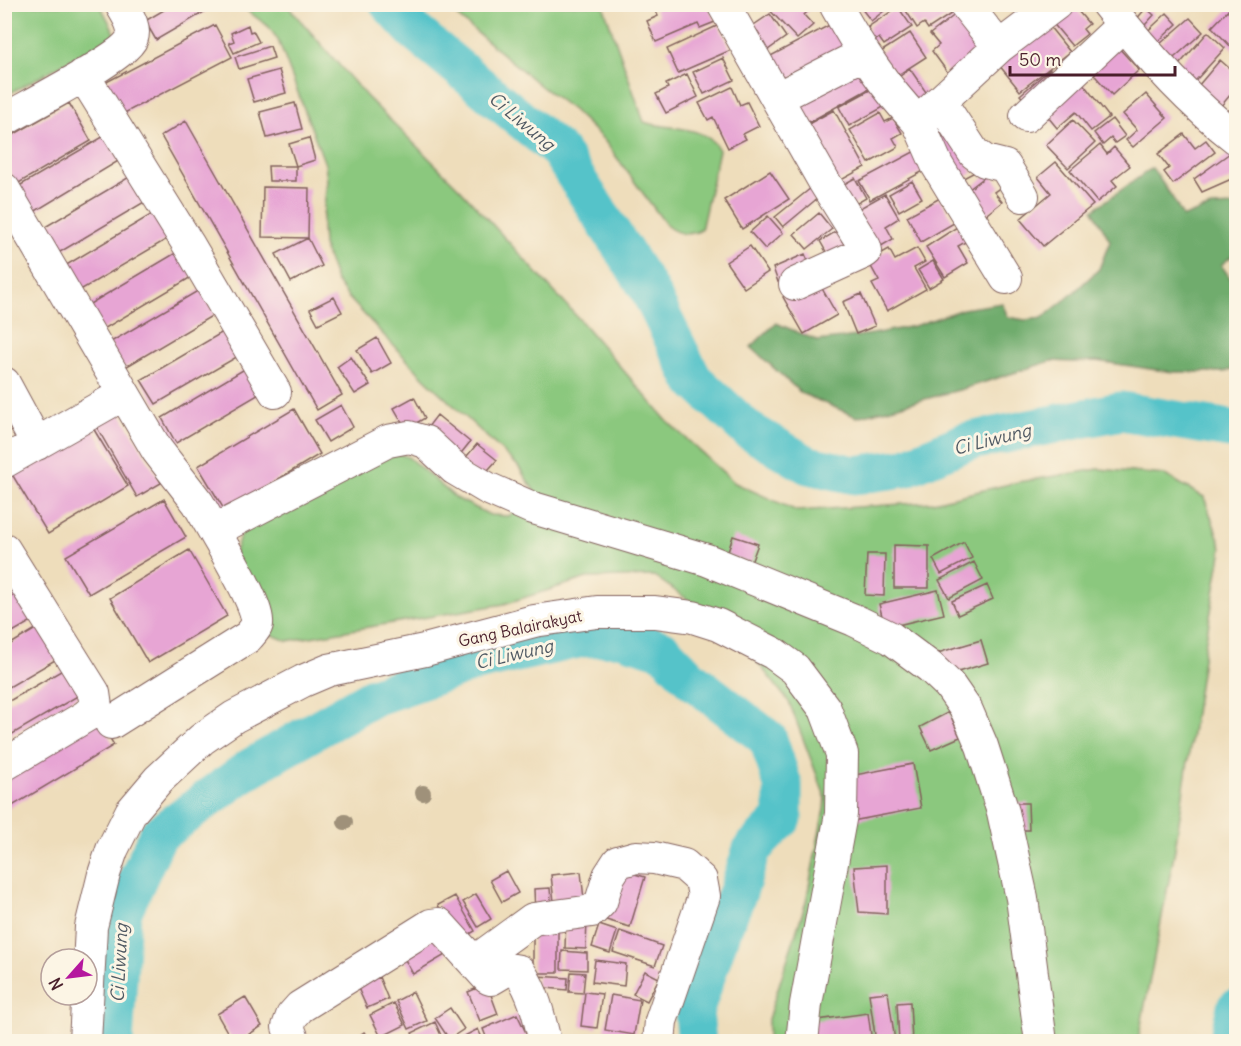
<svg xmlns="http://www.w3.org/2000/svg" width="1241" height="1046" font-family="Delius,sans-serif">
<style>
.green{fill:#8bc87e;stroke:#6a7454;stroke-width:1.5}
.forest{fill:#70ac6d;stroke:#5d664c;stroke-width:1.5}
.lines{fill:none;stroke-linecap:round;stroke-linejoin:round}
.river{stroke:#55c3c9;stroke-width:39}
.building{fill:#e7a5d4}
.minor-casing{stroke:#83625d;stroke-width:34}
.minor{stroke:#fff;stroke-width:32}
.tree{fill:#9f917a}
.labels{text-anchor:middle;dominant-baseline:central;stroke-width:6;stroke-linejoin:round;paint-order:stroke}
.street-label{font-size:16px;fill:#4a1f2b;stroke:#fcf5e5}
.water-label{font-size:18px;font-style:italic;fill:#4e5862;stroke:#fcf5e5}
</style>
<rect width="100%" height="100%" fill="#fcf5e5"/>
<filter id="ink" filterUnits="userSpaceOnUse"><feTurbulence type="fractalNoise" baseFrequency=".0167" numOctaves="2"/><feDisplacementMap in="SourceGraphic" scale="12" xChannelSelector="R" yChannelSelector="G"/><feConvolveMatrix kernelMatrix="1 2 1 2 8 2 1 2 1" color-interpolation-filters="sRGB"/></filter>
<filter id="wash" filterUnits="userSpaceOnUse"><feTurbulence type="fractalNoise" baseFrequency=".008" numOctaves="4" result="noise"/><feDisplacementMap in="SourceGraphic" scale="24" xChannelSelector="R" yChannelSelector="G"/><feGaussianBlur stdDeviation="1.35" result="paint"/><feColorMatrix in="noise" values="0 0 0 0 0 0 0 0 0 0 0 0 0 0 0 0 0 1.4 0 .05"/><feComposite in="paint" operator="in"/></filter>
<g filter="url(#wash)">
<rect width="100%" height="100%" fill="#edb"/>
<path class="green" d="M5,5H100L116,35L5,96Z
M444,5H603L644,122C667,130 706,124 719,150L701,230C689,236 677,234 667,226L604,140L573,110L542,87Z
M241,6L287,5L367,97L460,189L580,320L668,422L735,483L797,511L933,502L1018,482L1099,469L1165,475L1204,497L1222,548L1205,645L1175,849L1138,1041H768V1019L806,902L826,799L789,702L748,650L710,615L654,576L587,578L504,604L287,641L250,626L228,572L251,505L388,450L408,457L456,498L490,515L509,516L535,492L518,466L424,378L347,296L336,281L323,245L322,226L327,180L325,164L278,40L269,27Z"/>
<path class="forest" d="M1152,168L1172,197L1183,217L1211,207L1236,206V253L1221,265L1236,286V368L1224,372H1171L1096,361L1074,362L1051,361L963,389L857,417L801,393L751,347L776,323L818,341L873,334L914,326L963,309L1002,303L1008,317L1025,320L1042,318L1071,295L1099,269L1110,241L1093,210Z"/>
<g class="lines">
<path class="river" d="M389,4L414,31L559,151L649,290L693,379L748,430L808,465L855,475L904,468L965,442L1121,411L1236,430
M114,1042L122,913L158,835L250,768L373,697L472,663L583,638L620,637L663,650L691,679L768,739L783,785V818L752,849L738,892L721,932L694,1012L697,1042
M1228,1042L1236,1008"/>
</g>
<g id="blocks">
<path class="building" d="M174,4H218L156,40L145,21Z
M665,4H708L715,22L700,28L698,24L656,42L647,21L658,16L655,9Z
M764,4H815L804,15L813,25L797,39Z
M858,4H893L871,21Z
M905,4H934L938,11L947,4H953L957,10L928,29L924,23L917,28L903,6Z
M1069,4H1072L1089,24L1083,29L1087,34L1072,46L1051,21Z
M1234,4H1236V48L1234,50L1212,27Z
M898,7L912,27L884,45L879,38L869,45L862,35L870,30L868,27Z
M965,7L994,45L951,77L932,51L939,45L930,34Z
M1146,8L1154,15L1136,35L1129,28Z
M1167,13L1177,24L1149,50L1139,39Z
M770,14L786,37L765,52L742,33Z
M1190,18L1203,32L1166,65L1153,50Z
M839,20L853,46L774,87L761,61Z
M1045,21L1070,52L1020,91L995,60Z
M215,25L232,57L113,119L97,87Z
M248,25L250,32L253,31L259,42L234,53L229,43L234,41L231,33Z
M719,25L731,50L678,73L667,49Z
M1208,32L1225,48L1187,90L1170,75Z
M910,33L926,57L898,75L879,53Z
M1116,45L1139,70L1112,95L1089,69Z
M270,46L274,58L239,69L235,57Z
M723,58L734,80L704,94L693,72Z
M860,59L874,86L802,126L787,99Z
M1220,60L1236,74V88L1221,106L1198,86Z
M910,69L928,95L907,110L889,84Z
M1050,69L1060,81L1031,107L1020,95Z
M279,70L286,93L254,102L247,79Z
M687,74L698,97L666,113L656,94L668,88L666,84Z
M1082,82L1109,117L1091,131L1076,112L1057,128L1044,112Z
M879,85L889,104L849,126L839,107Z
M732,87L740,105L747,102L759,126L743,134L746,139L728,148L713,117L708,120L699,103Z
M1146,94L1167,118L1133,147L1126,140L1137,130L1123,114Z
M69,103L91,141L17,184L4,162V140Z
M295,103L302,129L267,138L260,112Z
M834,110L865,167L832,185L801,128Z
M880,113L885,122L893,118L902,133L893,138L898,147L869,163L850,130Z
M1112,119L1125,136L1115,143L1111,138L1103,145L1094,133Z
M1073,120L1095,143L1068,168L1046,145Z
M186,121L342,395L317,410L161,136Z
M949,128L973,173L952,184L928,140Z
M1184,134L1195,148L1206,140L1215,152L1173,184L1164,172L1169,168L1158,154Z
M106,135L120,160L29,215L14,189Z
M309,138L315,160L296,166L289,144Z
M1100,145L1107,154L1114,147L1130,166L1112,180L1117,186L1097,202L1070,170Z
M921,148L931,167L870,200L859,181Z
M1230,153L1236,164V177L1202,192L1194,179Z
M1056,162L1093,205L1043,246L1020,219L1051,193L1038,177Z
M268,166H296V181H269Z
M770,171L789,199L742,229L724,200Z
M990,173L1001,187L994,192L1002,202L978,221L959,197Z
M131,176L146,201L55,255L40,230Z
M855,178L866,198L847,209L835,189Z
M912,181L922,198L899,211L889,194Z
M263,187L309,188L308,238L262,237Z
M811,188L819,197L783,227L775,217Z
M885,194L899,218L886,226L893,239L873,251L851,213Z
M940,198L954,223L921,242L907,216Z
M154,213L169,238L77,292L63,267Z
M819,213L832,229L807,249L794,234Z
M768,216L783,233L765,249L750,232Z
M960,225L969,240L958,246L968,263L945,277L926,247Z
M842,228V241L850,253L833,264L820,241Z
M308,238L322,266L291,282L276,254Z
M750,246L768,272L744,288L726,262Z
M917,248L925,262L914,268L926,289L887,311L872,284L879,281L868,261L889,249L895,260Z
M179,251L193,276L102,330L88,305Z
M805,254L811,268L778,282L773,268Z
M933,261L944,279L929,288L918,270Z
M816,278L837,315L804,334L783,297Z
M201,289L215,314L124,368L109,343Z
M861,294L875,326L856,334L843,302Z
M334,297L342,312L318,324L310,309Z
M233,326L247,351L156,404L141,380Z
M377,338L391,363L372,374L357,350Z
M351,357L370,385L355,394L337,367Z
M253,364L268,389L176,443L162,418Z
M414,397L425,418L406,429L394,408Z
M116,405L161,483L137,497L92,419Z
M341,405L353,427L328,442L315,420Z
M294,409L320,454L225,511L198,466Z
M437,415L470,442L454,462L421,436Z
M87,418L128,486L48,534L7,466Z
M477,444L497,460L480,479L462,462Z
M164,499L186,537L89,594L66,556Z
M733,536L758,544L751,563L727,555Z
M964,542L972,558L941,574L933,559Z
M894,545L929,546V588H894Z
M189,550L227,616L148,663L110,598Z
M867,554H885L884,596L865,595Z
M974,562L983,580L949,598L939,580Z
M987,585L993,599L958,615L952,601Z
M938,590L944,614L885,628L879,604Z
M21,591L37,618L4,637V601Z
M44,624L62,656L4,690V648Z
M981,640L988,663L941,677L934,654Z
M66,668L81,694L4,739V704Z
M949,712L960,737L931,750L920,727Z
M99,720L114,745L4,811V776Z
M913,764L921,808L852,821L844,777Z
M1009,803H1028L1029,830H1009Z
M887,865V914L859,912L854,867Z
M621,870L645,877L630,927L606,920Z
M506,871L518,893L502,902L490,880Z
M581,872L585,908L555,911L551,875Z
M550,888L552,912H535L534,889Z
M476,894L491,919L478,927L463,902Z
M455,896L475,931L458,941L438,905Z
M566,918L587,919L586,949L565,948Z
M533,923H558V973H533Z
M599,925L617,931L610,953L592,947Z
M620,931L662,946L655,966L613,952Z
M437,936L447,954L413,974L403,956Z
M562,951L587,953V970L561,969Z
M595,960L626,964L624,986L592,982Z
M645,971L659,978L647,1001L633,994Z
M571,972L585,973L583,993L569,992Z
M537,976L568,978L567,990L536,987Z
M379,977L388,999L367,1008L357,986Z
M487,984L498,1014L480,1021L468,992Z
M413,992L427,1021L409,1029L396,1001Z
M585,992L602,994L597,1028L581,1026Z
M888,992L895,1041L876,1042L869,994Z
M611,995L640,1000L634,1035L605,1030Z
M245,997L262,1026L237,1042H233L217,1014Z
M910,1002L912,1042H899L897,1003Z
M394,1003L405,1025L381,1037L370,1015Z
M450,1008L464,1029L449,1039L435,1018Z
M868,1013L872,1042H813L810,1021Z
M517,1014L528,1037L517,1042H488L483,1029Z
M435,1022L444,1042H417L412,1033Z
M478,1029L484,1042H453Z
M364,1032L370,1042H350Z"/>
</g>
</g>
<g filter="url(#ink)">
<use href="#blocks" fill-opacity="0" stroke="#83625d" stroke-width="1.5"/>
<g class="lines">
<g class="minor-casing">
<path id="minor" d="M723,4L825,183L865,247L866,251L863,253L795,284
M965,4L999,47
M1107,4C1145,53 1188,101 1236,138
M836,6C860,49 884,87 918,122L999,47L1056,4
M83,75L190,247L275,392
M777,98L863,54
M940,101L974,153L985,161L1005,166L1023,196
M1026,116L1123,25
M4,120C26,107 125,57 132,38C136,26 127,15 121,4
M918,122L937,165L1006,278
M4,189L157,450L198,503L214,531L388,441L409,437L426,442L455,469L487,488L530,507L707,560L854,620L891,638L930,667L949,685L967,711L982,746L1003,812L1022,898L1041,1042
M4,383L37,444
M4,462L124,394
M4,549L94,693L96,707L86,716L4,765
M111,723L248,637C252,632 258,627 257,621C257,603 224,549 214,531
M474,962L533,919L592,911L601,902L609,876L618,862L636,857L654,858L684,865L701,880L704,896L661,1021L659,1042
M85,1042L91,927L104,874L112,850L131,812L158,780L202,739L234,717L303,681L329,670L425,650L534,621L597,612H655L693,617L718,625L773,653L795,669L825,709L842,754L841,814L806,1004L802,1042
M294,1042L288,1027L292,1016L300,1007L431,925L439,924L488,978L491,979L508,969L519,971C534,993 539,1016 545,1042"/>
</g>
<use href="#minor" class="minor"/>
</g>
<g class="tree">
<circle cx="423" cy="793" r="8"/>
<circle cx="345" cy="822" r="8"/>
</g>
</g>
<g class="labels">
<g class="street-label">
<text transform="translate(520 628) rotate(-12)">Gang Balairakyat</text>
</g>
<g class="water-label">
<text transform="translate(522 121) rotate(40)">Ci Liwung</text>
<text transform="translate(992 439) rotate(-14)">Ci Liwung</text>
<text transform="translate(514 654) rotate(-13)">Ci Liwung</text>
<text transform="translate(119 963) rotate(-87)">Ci Liwung</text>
</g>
</g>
<rect width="1241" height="1046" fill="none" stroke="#fcf5e5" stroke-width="24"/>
<g transform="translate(69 977) rotate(242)"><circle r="28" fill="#fcf5e5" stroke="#b59f9b" stroke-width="1.5"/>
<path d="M0-4.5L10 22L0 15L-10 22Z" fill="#b5179e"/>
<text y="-9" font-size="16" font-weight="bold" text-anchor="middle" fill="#4a1f2b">N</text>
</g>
<path d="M1010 66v9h165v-9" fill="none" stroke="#4a1f2b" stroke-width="3"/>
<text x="1019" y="66" font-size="18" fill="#4a1f2b" stroke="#fcf5e5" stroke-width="4.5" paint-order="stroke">50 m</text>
</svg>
